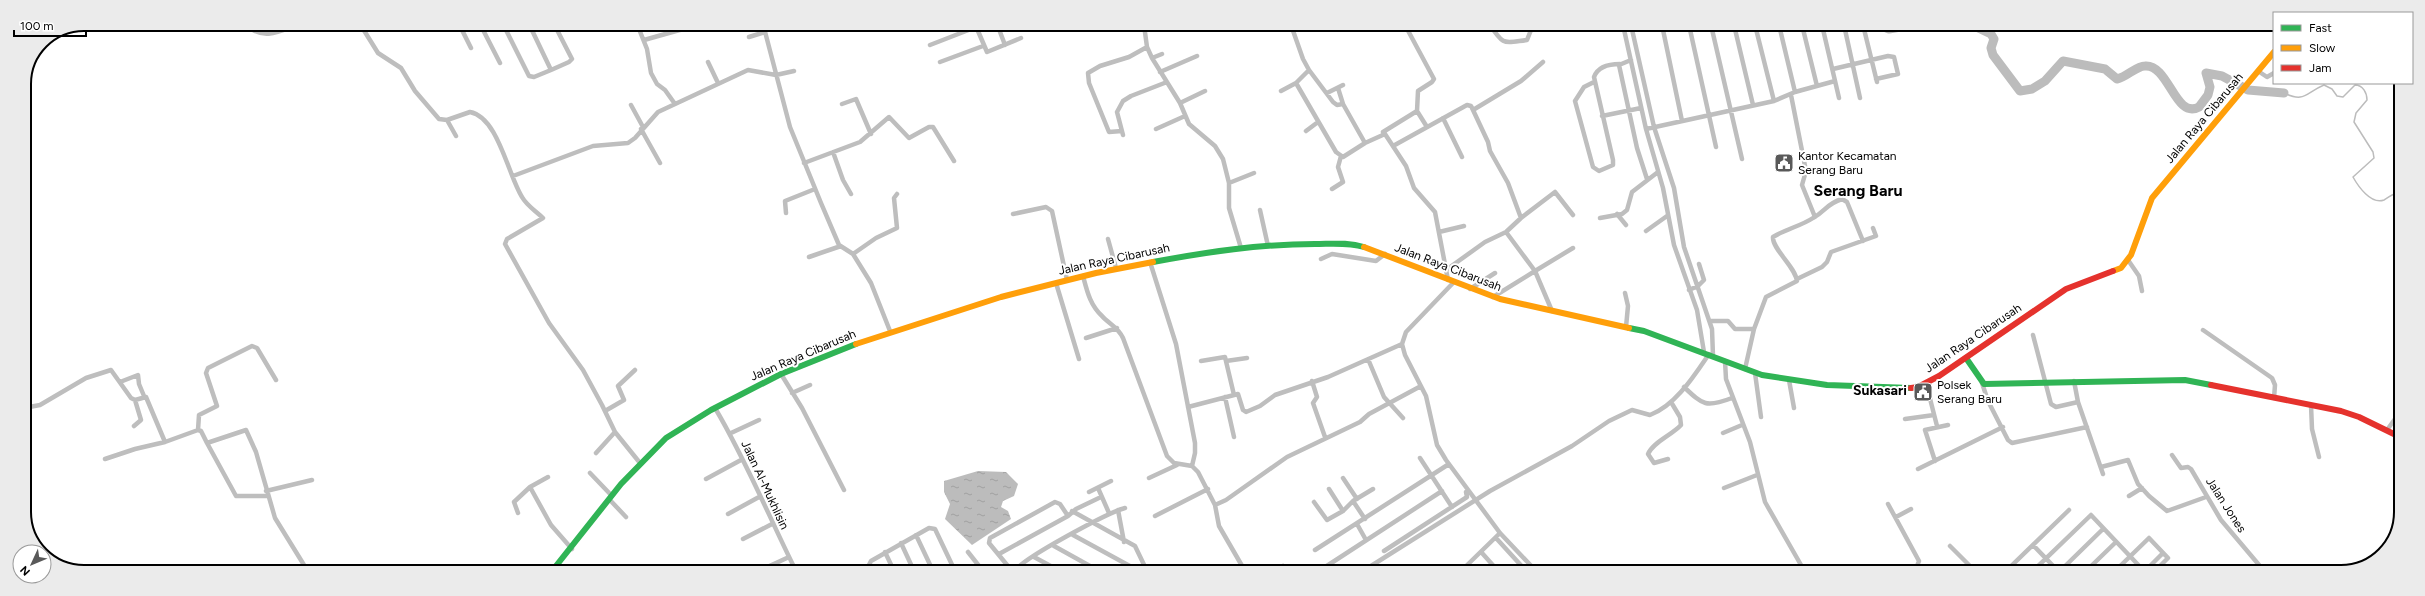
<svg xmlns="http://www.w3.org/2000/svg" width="2425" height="596" font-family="Figtree,sans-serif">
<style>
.water{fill:url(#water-ripples)}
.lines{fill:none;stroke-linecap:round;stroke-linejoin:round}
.stream{stroke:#bcbcbc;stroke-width:1.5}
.river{stroke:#bcbcbc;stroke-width:9}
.street{stroke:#bebebe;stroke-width:4.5}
.fast{stroke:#30b455;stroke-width:6}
.slow{stroke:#ff9f0a;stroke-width:6}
.jam{stroke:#e5322d;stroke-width:6}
.labels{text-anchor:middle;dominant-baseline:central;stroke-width:4;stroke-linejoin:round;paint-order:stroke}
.street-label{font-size:12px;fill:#000;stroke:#fff}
.poi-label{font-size:12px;fill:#000;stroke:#fff;text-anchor:start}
.quarter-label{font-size:14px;font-weight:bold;fill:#000;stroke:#fff}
.district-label{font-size:16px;font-weight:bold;fill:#000;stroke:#fff}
.rim{fill:none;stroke:#000;stroke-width:2}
</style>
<defs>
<pattern id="water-ripples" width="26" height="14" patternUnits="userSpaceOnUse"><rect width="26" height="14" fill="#bcbcbc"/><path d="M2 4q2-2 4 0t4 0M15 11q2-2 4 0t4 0" fill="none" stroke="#a0a0a0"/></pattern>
</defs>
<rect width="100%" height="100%" fill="#fff"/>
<path class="water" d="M978,471L1006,472L1018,484L1014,496L1003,501L1001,507L1008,511L1011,519L972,545L945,519L950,504L944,492V481Z"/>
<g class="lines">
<path class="stream" d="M2284,93C2305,103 2305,93 2324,85L2332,89L2337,96L2343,97L2355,85C2363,85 2367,93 2367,100L2356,113L2354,122L2373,152L2374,158L2353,177C2358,186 2371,205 2384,200C2390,197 2393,192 2401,193"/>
<path class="river" d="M1879,25L1889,29L1912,25
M1972,25L1991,34L1994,39L1991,48L1993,55L2020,91L2032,89L2045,81L2063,61L2105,69L2117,79C2127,77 2136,66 2145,66C2169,64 2175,120 2199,107L2208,95L2210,87L2206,73L2222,76L2248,90L2284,93"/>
<path class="street" d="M168,24L176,29L192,24
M246,24C262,42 281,31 299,24
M360,24L378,53L401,68L415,91L439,119L447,120L470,112C498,117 508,175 522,197C527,206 536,211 543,218L507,239L505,244L549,323L583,370L602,405L615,432L640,463
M459,24L471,48
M480,24L500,63
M503,24L529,76L534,77L551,70
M529,24L551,70L569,62L572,59L554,24
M637,24L647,49L651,73L657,84L665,90L675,104
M763,24L790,127L821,203L839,245L853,254L871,283L890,331
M975,24L987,52L1021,38
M997,24L1005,45
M1144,25L1147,47L1152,58L1180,103L1189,124L1215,146L1223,159L1229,183V208L1241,248
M1291,25L1303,59L1309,70L1296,83L1336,152L1343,157L1365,143L1385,134L1406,166L1414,188L1435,212L1448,280
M1490,25C1504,46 1503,43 1527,40L1533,25
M1599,25L1600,29
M1623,25L1646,129L1663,188L1674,245L1697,310L1704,352
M1631,25L1654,127L1674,188L1684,247L1712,329L1713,356
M1662,25L1682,121
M1689,25L1716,147
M1711,25L1742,159
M1734,25L1753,105
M1755,25L1774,101
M1802,25L1817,86
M1822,25L1839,98
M1844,25L1860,98
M1863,25L1877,82
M924,27L930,24
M1663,30L1690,25
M749,37L765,32
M644,40L701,24
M930,45L984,24
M1152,58L1162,54
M1631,60L1619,65L1637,148L1647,179
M708,62L718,83
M940,62L983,46
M1833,69L1888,56L1894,57L1898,74L1876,79
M1309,70L1333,102L1337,105L1343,104L1365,143
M2258,71L2267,77L2274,73
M1160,72L1197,56
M1594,82L1584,87L1575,101L1593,167L1599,171L1613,165V160L1594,77C1598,66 1610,64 1620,64
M1338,88L1343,104
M1281,91L1296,83
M1795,92L1835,81
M1327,93L1343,85
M1791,95L1806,171L1802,185L1815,217
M1180,103L1205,91
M842,104L856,99L871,134
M631,105L643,127
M1417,111L1427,127
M1602,116L1641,108
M1443,118L1462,157
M447,120L456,136
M641,129L660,163
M1156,129L1185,116
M1646,129L1774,101L1795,92L1779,25
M1122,131L1109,132L1089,83L1088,73L1100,66L1129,57L1147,47
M1306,131L1318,122
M1383,132L1417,111L1418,91L1432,82L1434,79L1405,25
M1123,135L1117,112L1123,101L1131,96L1167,82
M1393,146L1467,105L1471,106L1473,110L1521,81L1543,62
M833,152L843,180L851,194
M804,163L860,142L889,117L909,138L929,127H933L954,161
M513,176L593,146L628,143L635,138L658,112L748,70L776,75L794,71
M1229,183L1254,173
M1332,189L1343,182L1338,167L1341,156
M1260,210L1268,246
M786,213L785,201L815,189
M1013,214L1046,207L1052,211L1067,280
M1617,214L1626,225
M1521,218L1555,192L1573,215
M1600,218L1622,214L1627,210L1632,192L1658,172
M1646,231L1667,216
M1439,232L1464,226
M1108,239L1116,268
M853,254L876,238L897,228L894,198L897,194
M809,257L841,246
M1321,259L1332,254L1376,261L1385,254
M2128,260L2139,276L2142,291
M1150,262L1176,344L1195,443V453L1192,466
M1446,270L1485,242L1506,232L1521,218L1508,183L1490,151L1488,142L1473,110
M1083,276C1087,291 1090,305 1102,316C1109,324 1118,327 1123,338L1167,456L1174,463L1192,466L1198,472L1215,505L1219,526L1245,571
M1797,279L1822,267L1827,262L1831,252L1876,236L1873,228
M1056,283L1079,359
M1453,283L1406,332L1402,344L1405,355L1426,396L1437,445L1446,460L1500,533L1537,572
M1470,289L1495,273
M1689,290L1698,286L1704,280L1699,264
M1625,293L1628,306L1626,327
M1493,297L1535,271L1506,232
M1552,311L1535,271L1573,248
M1710,321H1728L1735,329H1754
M2203,330L2272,378L2275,385L2274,398
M2033,335L2051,404L2056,407L2078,402
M1086,338L1117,328
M1368,359L1384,397L1403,418
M1201,361L1225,357L1234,395
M1226,361L1247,358
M1725,361L1726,379L1750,442L1765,502L1805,572
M1745,369L1754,329L1766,297L1797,281C1795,266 1772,249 1773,237C1786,229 1801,226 1813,218C1826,211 1826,204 1842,199L1847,202L1863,241
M1755,373L1761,417
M781,374L802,408L844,490
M1789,380L1794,408
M1312,381L1317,397L1313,403L1325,437
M2074,381L2078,402L2103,474
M120,382L138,375L139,384L144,396
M1926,383L1937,426
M1982,383L1988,401L2008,440L2012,443L2087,427
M1684,387C1703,405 1706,408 1732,398
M792,393L810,385
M1225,397L1234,437
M2311,405L2312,429L2319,457
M1188,407L1238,394L1243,410L1246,412L1260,406L1275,395L1328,377L1402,344
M24,408L40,405L86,378L111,370L131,398L135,400L146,397L165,442L198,430L201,431L207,443L246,430L256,452L275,518L304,565L310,571
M715,408C746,460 769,517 796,571
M605,411L624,400L618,386L635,370
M1905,419L1934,415
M134,426L141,420L135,400
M198,430L199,415L217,406L206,373L208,368L252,346L257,348L276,380
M2387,430L2400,412
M731,433L759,420
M1723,433L1742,425
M207,443L236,496H267
M596,453L615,432
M2172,455L2181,468L2188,467L2191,469L2221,520L2265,572
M1420,458L1452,507
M105,459L135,449L165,442
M1668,459L1654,463L1648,454C1653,442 1672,435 1681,425L1680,417L1671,402
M1935,461L1925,430L1948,425
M2101,467L2128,460L2138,484L2149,496L2167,511L2206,497
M1918,469L2003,427
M590,473L612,496
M548,477L530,487L551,525L572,549
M1149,478L1177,465
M1343,478L1357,499
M706,479L741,460
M1098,488L1109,513
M1724,488L1757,475
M1329,489L1343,511
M266,491L312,480
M1089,492L1111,481
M2129,496L2142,488
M609,499L626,517
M1314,502L1327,520L1343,511L1353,501
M1888,504L1919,561L1917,566L1910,572
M1215,505L1226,500L1287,457L1360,422L1369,414L1421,386
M1118,510L1124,542
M1072,511L1135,546L1147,571
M518,513L514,502L530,487
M728,514L759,497
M1155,516L1208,489
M1896,517L1911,509
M1365,519L1353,501L1373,489
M1357,524L1366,540
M916,535L933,571
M1073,535L1139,571
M1496,538L1527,572
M743,539L772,524
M901,543L914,571
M2033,545L2059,572
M1054,546L1099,571
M1950,546L1976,572
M1315,550L1449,464
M1384,551L1467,497L1466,492
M885,552L894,571
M968,552L983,571
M1482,553L1499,572
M999,554L1068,516L1076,509L1101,497
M1034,557L1060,571
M1017,568L1023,571
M759,571L789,557
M872,571L869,565L871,561L929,528L935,529L955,571
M1012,571L989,543L990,538L1055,502L1060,504L1068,516
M1015,571C1021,559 1109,512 1125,508
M1277,571L1283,566
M1312,571H1320
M1319,571L1442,491
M1363,571L1490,491L1572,446L1609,421L1632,410L1650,415C1675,406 1694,376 1709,354
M1460,572L1500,533
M1489,572L1495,567
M2005,572L2069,510
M2032,572L2091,515L2144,571
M2059,572L2103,529
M2085,572L2116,542
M2114,572L2149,538L2168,558L2154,572
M2144,572L2163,553"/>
<path class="fast" d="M1153,262C1207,252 1260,244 1315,244C1331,244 1348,242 1364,247
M1629,328L1644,331L1762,375L1827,385L1911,388
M1966,358L1984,384L2185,380L2211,385
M552,571L621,484L666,438L711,410L781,374L856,344"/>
<path class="slow" d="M1364,247L1500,299L1629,328
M2113,271L2121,268L2131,255L2152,198L2274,52
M856,344L1001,297L1096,273L1153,262"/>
<path class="jam" d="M2211,385L2341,411L2359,417L2400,437
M1911,388L1918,387L1939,376L2066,289L2113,271"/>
</g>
<defs>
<g id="civic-square" transform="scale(1)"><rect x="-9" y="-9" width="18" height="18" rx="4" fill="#595959" stroke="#fff"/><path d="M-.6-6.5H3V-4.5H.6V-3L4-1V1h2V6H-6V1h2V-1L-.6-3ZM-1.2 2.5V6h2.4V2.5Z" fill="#fff"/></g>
</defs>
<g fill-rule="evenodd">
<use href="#civic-square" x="1784" y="163"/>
<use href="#civic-square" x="1923" y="392"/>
</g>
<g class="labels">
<g class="street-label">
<text transform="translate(2204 118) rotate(-50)">Jalan Raya Cibarusah</text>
<text transform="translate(1114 259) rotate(-12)">Jalan Raya Cibarusah</text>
<text transform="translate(1448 267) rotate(21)">Jalan Raya Cibarusah</text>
<text transform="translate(1973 338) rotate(-34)">Jalan Raya Cibarusah</text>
<text transform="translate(803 355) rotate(-23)">Jalan Raya Cibarusah</text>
<text transform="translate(765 485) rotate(65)">Jalan Al-Mukhlisin</text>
<text transform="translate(2226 505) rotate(57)">Jalan Jones</text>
</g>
<g class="poi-label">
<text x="1798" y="156">Kantor Kecamatan<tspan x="1798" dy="14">Serang Baru</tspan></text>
<text x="1937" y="385">Polsek<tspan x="1937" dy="14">Serang Baru</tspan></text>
</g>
<g class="quarter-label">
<text x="1880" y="390">Sukasari</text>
</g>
<g class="district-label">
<text x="1858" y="190">Serang Baru</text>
</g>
</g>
<path d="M0 0H2425V596H0ZM84 31H2341A53 53 0 0 1 2394 84V512A53 53 0 0 1 2341 565H84A53 53 0 0 1 31 512V84A53 53 0 0 1 84 31Z" fill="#ebebeb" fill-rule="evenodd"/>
<path class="rim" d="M84 31H2341A53 53 0 0 1 2394 84V512A53 53 0 0 1 2341 565H84A53 53 0 0 1 31 512V84A53 53 0 0 1 84 31Z"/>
<rect x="2273" y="12" width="140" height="72" fill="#ffffff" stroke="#999999"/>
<rect x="2281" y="25" width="20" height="6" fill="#30b455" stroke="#999999"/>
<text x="2309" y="32" font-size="12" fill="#000000">Fast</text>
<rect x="2281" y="45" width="20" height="6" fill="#ff9f0a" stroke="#999999"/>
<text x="2309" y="52" font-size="12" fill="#000000">Slow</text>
<rect x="2281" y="65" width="20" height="6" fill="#e5322d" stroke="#999999"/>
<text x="2309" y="72" font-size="12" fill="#000000">Jam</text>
<g transform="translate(32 564) rotate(226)"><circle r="19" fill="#ffffff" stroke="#999999"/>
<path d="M0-3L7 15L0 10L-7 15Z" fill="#595959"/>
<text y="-6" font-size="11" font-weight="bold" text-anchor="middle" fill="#000000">N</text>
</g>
<path d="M14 30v6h72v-6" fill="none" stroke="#000000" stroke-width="2"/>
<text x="20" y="30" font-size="12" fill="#000000" stroke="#ffffff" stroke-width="3" paint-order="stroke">100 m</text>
</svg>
